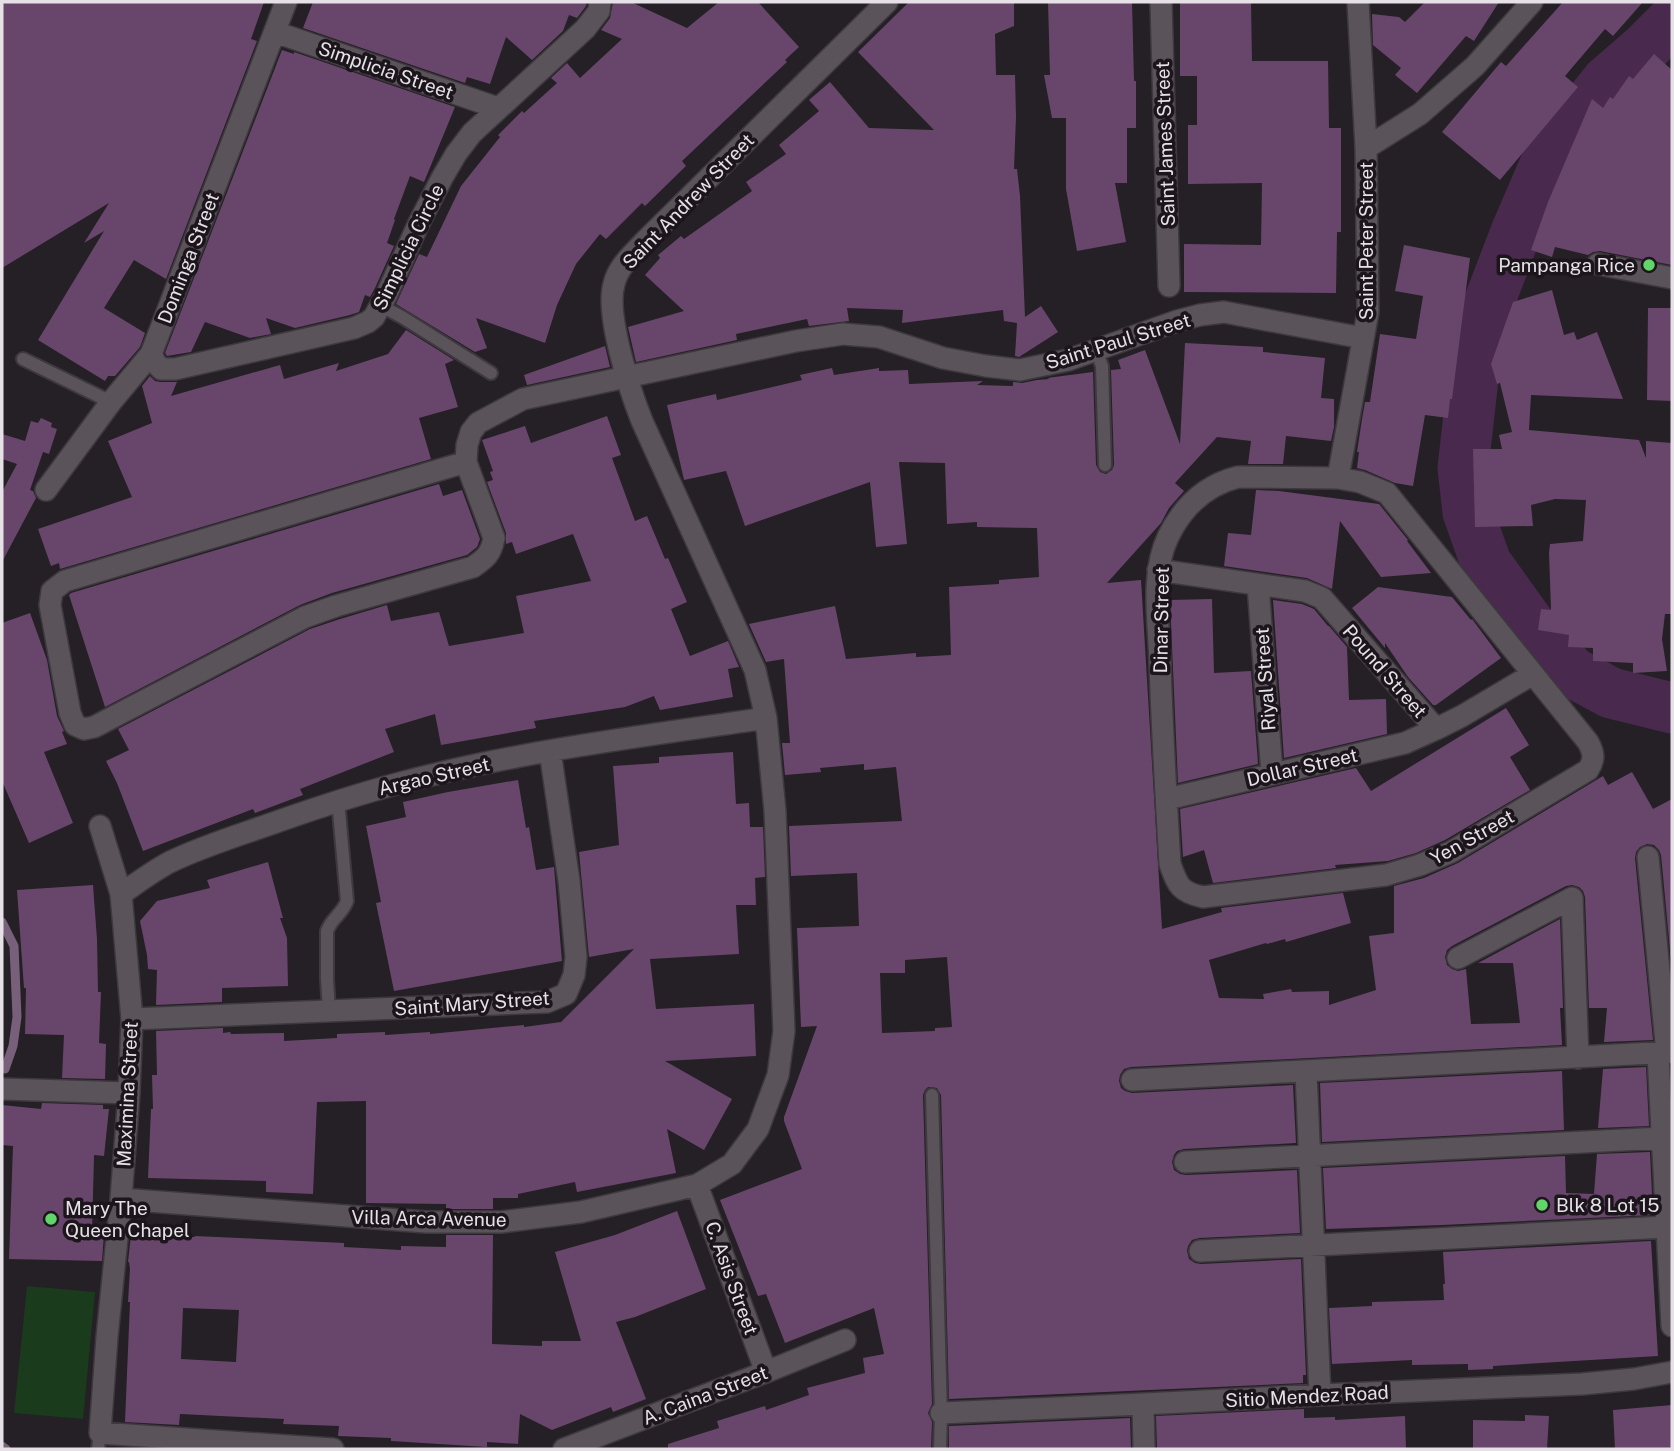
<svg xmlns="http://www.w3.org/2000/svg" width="1674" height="1451" font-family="'Public Sans',sans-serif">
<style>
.green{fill:#1a3b1c}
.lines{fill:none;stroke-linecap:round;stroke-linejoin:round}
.stream{stroke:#78607b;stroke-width:9}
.river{stroke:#49294d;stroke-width:51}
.building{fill:#68466b;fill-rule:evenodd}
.lane-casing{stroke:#3d393e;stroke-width:16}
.street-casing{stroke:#3d393e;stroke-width:24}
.lane{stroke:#5a535a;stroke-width:12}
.street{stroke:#5a535a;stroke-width:21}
.poi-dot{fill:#61d46a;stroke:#1c161c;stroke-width:2.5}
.labels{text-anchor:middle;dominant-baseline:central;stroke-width:7;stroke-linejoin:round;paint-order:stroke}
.street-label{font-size:19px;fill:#e5e1e6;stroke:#1c161c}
.poi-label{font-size:19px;fill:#e5e1e6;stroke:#1c161c;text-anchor:start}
</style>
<rect width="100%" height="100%" fill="#251f26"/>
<path class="green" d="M27,1286L95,1292L83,1419L14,1413Z"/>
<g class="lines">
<path class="stream" d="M2,922L14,946L17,1017L13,1046L5,1069
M2,1446L6,1449"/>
<path class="river" d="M1672,21L1644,49L1607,81L1551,151L1516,232L1487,308L1475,361L1463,468L1468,512L1486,563L1529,623L1572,672L1611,693L1672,708"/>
</g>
<path class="building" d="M2,2H264L251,39L257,41L166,279L134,260L104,308L145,333L140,347L115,376H108L105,381L38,340L104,231L84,243L109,203L2,268Z
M313,2H587L586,6L577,18L569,15L563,31L532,60L506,37L490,84L467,77L465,83L303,28Z
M613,2H631L687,28L719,2H758L799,47L785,60L787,62L682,161L686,166L645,206L642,203L606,239L600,234L576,264L557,305L545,343L476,318L487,348L475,352L396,304L419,254L427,257L461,186L500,137L498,135L522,111L524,113L557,83L551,78L567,63L580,78L622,39L601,30L610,18Z
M909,2H1014V26L995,34L996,75H1015L1016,117L1014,169H1017L1020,196L1025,317L1041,306L1058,332L1019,357L1015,356L1017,323L1004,321L1003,310L902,323L903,310L847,308L849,321L809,326L807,319L736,334L737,340L636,362L628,327L684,311L645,275L660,258L658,255L681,236L684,239L752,191L746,182L786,154L779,145L819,111L809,100L830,82L869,128L934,130L858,52Z
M1048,2H1132L1134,81H1136V128H1127V183H1115L1126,242L1077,251L1066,189V118H1052L1044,75H1050Z
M1180,2H1251L1252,61H1328L1329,128H1341V232H1337L1336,293L1184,292V244L1261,245L1262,183L1188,184V125H1197V76H1180Z
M1425,2H1499L1474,41L1466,36L1417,93L1395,75L1401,68L1373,45L1372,14L1399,17L1405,22Z
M1563,2H1643L1613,36L1605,29L1565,76L1578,87L1500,180L1442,132L1501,62L1506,66Z
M282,50L294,54V52L455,107L424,182L410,176L394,219L395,220L387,243L394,246L375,288L370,297L365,295L359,312L350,315L295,328L266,318L271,334L250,338L205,322L191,352L167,356L165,353Z
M1654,54L1672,70V265L1600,251L1593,252L1588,255L1555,247L1552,257L1531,250L1548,202L1592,99L1603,108L1610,97L1613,99L1629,76L1633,79Z
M1404,245L1470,258L1452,399H1450L1448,418L1425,415L1413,486L1395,483L1365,470L1357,468L1359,452H1357L1362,419L1365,402H1370L1380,334L1416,339L1423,296L1395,291Z
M1552,290L1564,335L1574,332L1577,340L1597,332L1623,399L1531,395L1529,430L1639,440L1646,458V441L1672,443V614H1665L1662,639L1667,671L1633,673V663L1593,661V648L1568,647L1569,635L1538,630L1541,609L1551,610L1549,553L1550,544L1583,541L1586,500L1555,499L1531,505L1533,526L1475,527L1473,449H1502L1499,435L1512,432L1500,383L1497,384L1491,364L1513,302Z
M1648,308H1672V401L1647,400Z
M406,330L454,360L445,364L458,407L419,418L431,459L60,569L59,563L51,566L38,529L132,497L108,441L152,423L142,386L150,376L155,381L160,382H177L171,396L280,365L284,379L339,363L336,371L388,354Z
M1185,343L1263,347V352L1325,358L1321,398L1334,399V427L1331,441L1286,436L1283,464H1248L1251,441L1217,437L1175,483L1184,491L1169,508L1161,523L1107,583L1141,580L1162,929L1222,912L1221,908L1343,893L1351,923L1286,942L1285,939L1267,944L1266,943L1209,960L1219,998L1264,999L1263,994L1291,989L1292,992L1329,991V1005L1376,990L1369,936L1394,933V886L1424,878L1458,863L1603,776L1608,785L1632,772L1653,809L1672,799V971L1661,855L1659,850L1654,845L1647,844L1640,847L1636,852L1635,858L1653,1040L1604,1042L1607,1008H1589L1585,897L1583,891L1579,887L1572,885L1566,886L1452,946L1447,950L1445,957L1447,965L1452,969L1458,971L1466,969L1471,1024L1520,1023L1513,963H1478L1560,919L1563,1008H1560L1562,1045L1131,1067L1124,1069L1120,1075L1119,1081L1121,1088L1125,1091L1132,1093L1293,1085L1296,1143L1184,1149L1177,1151L1174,1155L1172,1162L1174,1170L1180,1174L1186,1175L1297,1170L1300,1233L1199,1238L1192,1240L1188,1246L1187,1251L1189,1259L1195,1263L1201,1264L1301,1259L1306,1375H1303V1383L949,1399L941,1095L937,1088L928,1087L925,1090L923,1095L932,1404L928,1413L932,1422L931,1449H668V1444L719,1428L717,1421L765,1406L766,1410L809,1395L807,1388L865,1373L863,1358L884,1354L874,1308L785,1343L766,1294L758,1296L720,1200L802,1169L784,1121V1117L817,1026L801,1027L797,928L859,926L857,873L791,876L789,826L902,821L896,767L864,770V764L820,768L821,772L785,775L782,743H790L784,659L766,662L749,624L835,606L846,659L916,653V657L951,655L949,587L999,584V580L1039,577L1037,528L977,527V522L947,524L945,463L899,462L907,544L876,547L870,482L745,526L726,471L684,480L667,405L716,394L717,400L802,380L800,375L832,368L834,375L879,368V371L908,370L909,384L983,381L977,385L1013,386V382L1022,383L1037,380L1050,379L1047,378L1093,372L1096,465L1100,472L1106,474L1112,470L1114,465L1111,370L1121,369L1118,360L1145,350L1180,444ZM947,957L952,1027L935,1028V1031L882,1033L880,973H905V960Z
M605,346L610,367L527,385L524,375Z
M607,416L621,455L612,458L635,521L647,516L665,559L668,558L687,602L671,609L690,656L728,641L739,667L728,669L733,697L660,710L654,696L625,707L534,721L536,728L441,745L435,714L385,729L394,752L300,789L303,795L255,813L253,809L143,851L117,783L106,761L129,750L118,729L310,629L340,619L387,605L391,621L439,612L449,646L524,633L516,596L591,581L573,534L516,554L512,542L506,544V533L487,482L493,480L490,472L493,471L482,440L525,426L531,443Z
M41,418L52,423L51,427L57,429L49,454L43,452L30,490L33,491L36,498L2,562V492L17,464L2,459V434L25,441L31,421L38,423Z
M439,484L443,496L462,490L480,539L477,547L467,555L332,593L300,605L105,707L69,595L71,593Z
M1256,490L1279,491L1379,504L1408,540L1407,541L1431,573L1381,577L1340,521L1332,589L1307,578L1224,566L1228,533L1251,535Z
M1378,587L1452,597L1471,620L1472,619L1501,658L1436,705H1433L1408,677L1385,643V648L1352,608Z
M1212,599L1214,673L1251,671L1258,764L1178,783L1170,600Z
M1273,600L1302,604L1314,609L1328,626H1329L1347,647L1349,700L1386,699L1387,734L1284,758Z
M30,613L47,660L57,716L64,731L62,732L67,744L44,752L73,823L29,843L2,781V623Z
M1506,708L1529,745L1510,757L1530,790L1445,840L1416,853L1388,861L1335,865L1336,868L1213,883L1204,850L1183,857L1180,809L1356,768L1371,791Z
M733,752L736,804L749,803L750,827H763L765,877L755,878L756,905H736L739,954L650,959L656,1009L754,1004L756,1056L665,1061L732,1099L704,1150L667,1129L676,1173L577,1192L575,1182L518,1194V1198H493V1209H446V1204L366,1203V1101L317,1102L313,1194L266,1192V1181L148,1178L151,1109H153L152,1075H157L156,1031L223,1028V1033L230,1032L231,1034L284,1033V1041L337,1038V1034L385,1032V1035L430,1032V1034L524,1025V1027L561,1022L634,949L589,957L579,852L619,845L613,766L659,763V757Z
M518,780L526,828L529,827L536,870L554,867L562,961L394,991L376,903L381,902L366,826L406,817L403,802L448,792Z
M268,862L283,918H280L287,938L288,986L222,988V1002L156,1005L157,970L148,969L147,955L140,921L157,901L210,888L207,880Z
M93,885L97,939L98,992H101L99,1043L106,1044L105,1079L62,1078L64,1035L25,1034L26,988H24L17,890Z
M1646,1067L1649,1126L1598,1128L1603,1069Z
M1562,1071L1564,1130L1322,1142L1320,1083Z
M42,1103L103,1105V1109H109L104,1156L94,1155L92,1233L104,1234L102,1261L9,1259L13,1146L2,1145V1105L41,1109Z
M1650,1152L1653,1215L1442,1225L1326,1229L1323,1168L1565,1156L1566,1193L1594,1194L1597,1154Z
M677,1211L706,1289L635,1317L616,1322L646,1399L613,1412L611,1407L552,1430L520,1414L518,1444L487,1442V1447L391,1441V1438L338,1436L339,1426L283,1424L284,1419L180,1414L179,1425L125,1422L130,1302H128L130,1269L129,1262H128L131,1235L195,1237V1236L344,1243V1247L401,1250V1246L446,1247V1235H493L492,1344L542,1346V1341H581L555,1252L615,1235ZM183,1308L239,1310L236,1362L181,1359Z
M1651,1241L1658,1356L1493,1366V1369L1468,1370V1364L1412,1365V1360L1332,1364L1329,1308L1372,1306V1302L1444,1300L1443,1284H1445L1443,1252Z
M1672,1405L1671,1449H1615L1613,1410Z
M1304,1409V1418L1335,1417V1420L1405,1416L1406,1449H1157L1156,1416Z
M1525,1415L1549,1416L1547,1449H1473V1420L1525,1421Z
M1130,1418L1131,1449H949V1426Z"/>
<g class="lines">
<g class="lane-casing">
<path id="lane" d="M381,306L402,317L491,373
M1096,350L1102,366L1105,465
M23,359L111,402
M329,1011L327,979V931C331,919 343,913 347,901L338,800
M932,1095L941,1413L940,1449
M98,1449L100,1433"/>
</g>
<g class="street-casing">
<path id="street" d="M1161,2L1169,286
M275,32L498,108
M1366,148L1420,114L1475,66L1532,2
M1598,264L1672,278
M151,354L155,362L161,369H175L354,328L368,322L374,317L387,294L418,225L442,178L456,154L472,133L585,29L599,11L600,2
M466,462L65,581L52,591L50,605L70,713L75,725L84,729L94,727L305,617L336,606L473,567C486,558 491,554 494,538L466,462L467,445L471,432L478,423L523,399L796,341L843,334L879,337L943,358L986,366L1020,370L1068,360L1177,321L1200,315L1224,312L1363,338
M1238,477L1338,478L1360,482L1387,493L1588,742C1594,753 1595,759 1588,770L1451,852L1420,865L1386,875L1203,897C1180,892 1178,886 1170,864C1166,797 1162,730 1160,663C1159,622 1150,575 1168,537C1183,506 1206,485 1238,477Z
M1338,478L1368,312L1366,148L1358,2
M46,490L111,402L151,354L286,2
M1158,570L1305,591L1322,598L1436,729L1462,716L1533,674
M1258,585L1272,774
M1167,799L1405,743L1436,729
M100,826L121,894L132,1019L129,1093L121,1199L107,1337L100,1433L333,1449
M1648,857L1667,1053
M121,894C137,883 153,871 170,862C205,845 243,834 279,821C319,807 359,794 400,783C520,751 644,736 766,718
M1458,958L1572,898L1578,1058
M132,1019L547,1002L566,994L574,975L576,957L569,881L550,751
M1658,1054L1672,1326
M1306,1072L1320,1395
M1132,1080L1672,1052
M2,1089L129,1093
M1185,1162L1662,1138
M697,1185L766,1372
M121,1199L426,1222H501L581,1212L697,1185L732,1164L758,1129L778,1075L784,1031L775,811L766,718L755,670L642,421C630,391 605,314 614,284C618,266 634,253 646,240L887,2
M1200,1251L1666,1227
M1143,1404L1144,1449
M941,1413L1143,1404L1320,1395L1582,1384L1634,1379L1672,1372
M564,1449L766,1372L845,1340"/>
</g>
<use href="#lane" class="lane"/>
<use href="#street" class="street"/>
</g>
<g class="poi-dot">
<circle cx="1649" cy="265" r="7"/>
<circle cx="1542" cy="1205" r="7"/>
<circle cx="51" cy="1219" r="7"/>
</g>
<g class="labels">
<g class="street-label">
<text transform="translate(386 70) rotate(19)">Simplicia Street</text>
<text transform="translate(1165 144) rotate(-92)">Saint James Street</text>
<text transform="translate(688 201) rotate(-46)">Saint Andrew Street</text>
<text transform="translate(1366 241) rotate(-90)">Saint Peter Street</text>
<text transform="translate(408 247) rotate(-64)">Simplicia Circle</text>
<text transform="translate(188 258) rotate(-69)">Dominga Street</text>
<text transform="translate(1118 341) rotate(-17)">Saint Paul Street</text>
<text transform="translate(1161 620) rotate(-89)">Dinar Street</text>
<text transform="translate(1385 671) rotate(49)">Pound Street</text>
<text transform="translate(1265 679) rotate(-94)">Riyal Street</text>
<text transform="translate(1302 767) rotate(-13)">Dollar Street</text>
<text transform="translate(434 776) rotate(-13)">Argao Street</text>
<text transform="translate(1472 837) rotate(-29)">Yen Street</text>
<text transform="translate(472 1003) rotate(-4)">Saint Mary Street</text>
<text transform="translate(127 1094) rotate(-87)">Maximina Street</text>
<text transform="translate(429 1218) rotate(1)">Villa Arca Avenue</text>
<text transform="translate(732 1278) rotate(70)">C. Asis Street</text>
<text transform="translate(705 1395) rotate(-21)">A. Caina Street</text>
<text transform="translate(1307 1396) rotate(-3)">Sitio Mendez Road</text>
</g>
<g class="poi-label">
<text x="1635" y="265" text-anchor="end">Pampanga Rice</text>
<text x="1556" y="1205">Blk 8 Lot 15</text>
<text x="65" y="1208">Mary The<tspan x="65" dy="22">Queen Chapel</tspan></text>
</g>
</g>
<rect width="1674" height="1451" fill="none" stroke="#e5e1e6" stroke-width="7"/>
</svg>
